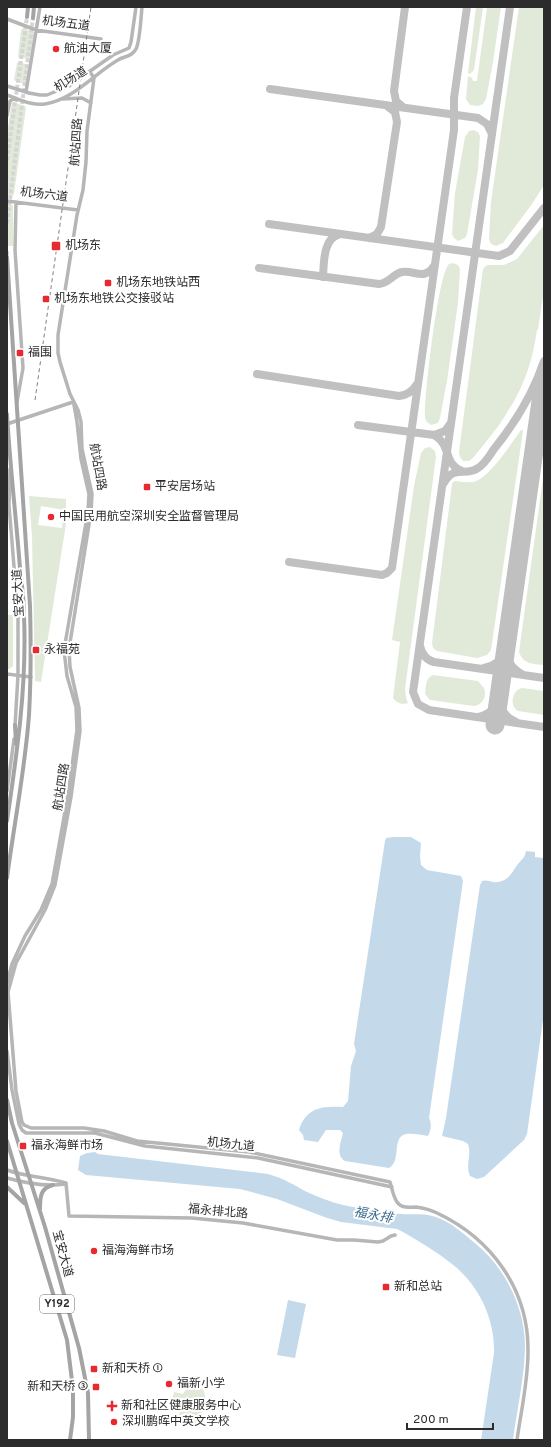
<svg xmlns="http://www.w3.org/2000/svg" width="551" height="1447" font-family="Overpass,'Noto Sans SC',sans-serif">
<style>
.green{fill:#e1ead8;fill-rule:evenodd}
.water{fill:#c4daeb}
.lines{fill:none;stroke-linecap:round;stroke-linejoin:round}
.taxiway{stroke:#c0c0c0;stroke-width:8}
.runway{stroke:#c0c0c0;stroke-width:19}
.primary-tunnel{stroke:#d5d5d5;stroke-width:4;stroke-dasharray:4 2;stroke-linecap:butt}
.secondary{stroke:#b6b6b6;stroke-width:3.5}
.primary{stroke:#a4a4a4;stroke-width:4}
.rail{stroke:#818181;stroke-width:1;stroke-dasharray:4 3;stroke-linecap:butt}
.poi-dot{fill:#e72931;stroke:#fff;stroke-width:1.5}
.labels{text-anchor:middle;dominant-baseline:central;stroke-width:4;stroke-linejoin:round;paint-order:stroke}
.shield{fill:#fff;stroke:#6b6b6b;stroke-width:1}
.shield-label{font-size:11px;font-weight:bold;fill:#2c2c2c}
.street-label{font-size:12px;fill:#2c2c2c;stroke:#fff}
.poi-label{font-size:12px;fill:#2c2c2c;stroke:#fff;text-anchor:start}
.water-label{font-size:13px;font-style:italic;fill:#396a8e;stroke:#fff}
</style>
<rect width="100%" height="100%" fill="#fff"/>
<path class="green" d="M476,7L483,8L474,70L470,74L468,73Z
M487,7H501L493,62L486,99L483,104L478,106L470,105L466,99L468,76L472,78L473,81H477Z
M519,7H544V185L532,204L503,243L496,246L491,244L489,239L491,202Z
M23,28L35,33L29,59L18,57L21,30Z
M18,62L29,65L26,84H24L15,81L14,80L17,63Z
M12,102L25,106L26,108L14,194L12,196H7V133Z
M473,130L478,132L480,136L478,170L467,234L465,238L458,241L454,238L452,234L455,193L465,137L469,131Z
M7,204L12,205L13,206V246H7Z
M544,225V289L538,330H537C533,359 524,387 508,411C498,428 485,443 473,458L469,461H463L460,457L459,452L483,269L487,265H504L517,259Z
M453,263L458,265L460,269L458,303L447,381L440,418L438,423L431,425L427,422L425,418C424,398 438,274 449,264Z
M521,430H523V431L491,650L487,655L477,658L437,651L433,648L432,643L452,484L454,481C461,481 469,484 476,481C491,475 511,444 521,430Z
M430,447L435,451L436,457L405,689L406,698L408,703C403,705 396,703 393,698L400,642L392,640L414,486L421,453L425,448Z
M544,471V665C533,664 523,664 519,652Z
M29,496L66,499V524L41,682L35,681L32,536ZM41,506L64,510L62,528L38,525Z
M7,615H13V666L9,669H7Z
M433,675L478,681L484,688C487,697 483,704 474,706L430,700L425,694C426,687 425,678 433,675Z
M522,688L544,691V715L518,711C509,706 512,690 522,688Z
M194,1384C201,1386 205,1390 205,1397C203,1404 203,1416 198,1421C192,1428 180,1424 179,1415C179,1411 181,1406 181,1402L172,1400L174,1392L183,1394L188,1386Z"/>
<path class="water" d="M393,837H411L421,843L420,856L421,865L427,870L461,876L463,881L429,1118C432,1124 431,1130 428,1136C422,1135 413,1133 406,1134C391,1137 402,1161 389,1168L345,1161C335,1155 341,1142 343,1133L340,1130H326L318,1142L304,1140L303,1135L299,1130C306,1107 323,1106 343,1107L348,1101L351,1066L356,1051L354,1044L385,841L386,838Z
M526,851L535,852V857L544,858V1013L527,1134L524,1140L484,1177L477,1179L470,1176C465,1165 472,1155 468,1144L463,1141L442,1136L446,1118L480,885L482,881C487,879 492,883 497,882C509,881 511,873 518,864C522,859 525,858 526,851Z
M87,1153L95,1152L98,1154L268,1174C283,1178 294,1185 307,1192C318,1197 331,1202 343,1205C362,1209 381,1212 400,1214C412,1215 425,1213 436,1217C451,1222 464,1234 476,1244C505,1268 524,1306 525,1344C525,1376 517,1409 513,1440H481L494,1353C495,1319 479,1285 452,1264C437,1252 420,1242 403,1232L397,1229L341,1222L327,1218L277,1199L240,1189L86,1175L78,1170L80,1156Z
M288,1300L306,1304L295,1358L277,1355Z"/>
<g class="lines">
<path class="taxiway" d="M510,7L413,692L418,704L429,710L544,727
M270,89L478,118L487,124L492,134
M403,107L396,101L394,91L405,7
M269,224L499,256L510,251L544,208
M369,238L377,234L381,227L397,122L395,112L387,106
M259,268L379,284C389,283 393,274 402,272C415,270 424,281 434,266
M323,277C324,262 323,238 340,234
M257,374L399,396C408,395 413,391 417,384
M358,425L434,435L445,431L450,424
M434,435C452,445 443,464 462,471
M444,483C454,464 466,477 478,468C485,464 490,455 494,449C516,422 533,394 544,361
M289,562L382,575L387,573L392,568L454,130V98L467,7
M420,646C422,654 426,660 434,662L544,678
M506,647C506,659 510,668 522,674
M484,668C495,666 502,660 506,650
M500,695C499,707 504,717 516,722
M478,717C489,715 496,708 499,698"/>
<path class="runway" d="M495,725L544,380"/>
<path class="primary-tunnel" d="M7,160L27,17
M7,223L33,18
M7,251V257"/>
<path class="secondary" d="M7,19L36,30L101,39
M90,72L94,78L87,131L86,162L83,190L77,215L58,335V353L60,362L70,394L78,410L81,422L82,449L92,494L91,512L69,649L70,667L79,708L80,731L71,797L55,885L45,910L16,963L8,992L16,1091L22,1122L24,1125L31,1128H84L104,1131L137,1141L249,1152L390,1182C392,1188 393,1196 397,1202C402,1209 409,1207 416,1207C423,1208 431,1210 437,1213C492,1239 529,1290 528,1352C528,1382 521,1411 517,1440
M7,86L29,93L40,95H47L69,86L113,55L129,48L131,42L136,7
M26,92L40,7
M7,95C19,99 32,106 45,104C73,100 95,73 118,60C124,56 132,57 136,49C140,41 141,17 142,7
M62,99L82,98L91,103
M7,116L10,101L13,99L17,100
M7,201L78,210
M16,202L15,250L23,368L17,402
M7,424L73,402
M10,469L9,505L18,616V675L15,726
M7,674L31,677
M7,791L14,739
M7,983L12,964L25,936L41,910L52,884L68,795L77,730L76,707L67,676L64,650L88,511L89,494L81,459L77,422L74,405
M7,1051L12,1090L19,1124L22,1130L26,1133H95L145,1146L258,1158L392,1187
M7,1170C26,1177 47,1177 66,1183
M7,1178C25,1183 46,1187 65,1184
M66,1183L69,1216L192,1218L243,1223L337,1240H354L378,1242L383,1241L391,1236L395,1235"/>
<path class="primary" d="M27,17L28,7
M33,18L34,7
M7,414C10,466 16,517 20,568C22,584 24,600 24,616C27,685 17,753 7,821
M15,725L16,744
M7,878C14,824 25,770 29,715C31,679 31,642 30,606L7,257
M7,1100L12,1123L45,1227L79,1348L88,1393L89,1440
M7,1141L67,1340L73,1389V1417L70,1440
M7,1187L24,1203
M40,1209C40,1198 40,1188 53,1185"/>
<path class="rail" d="M35,400L91,7"/>
</g>
<g class="poi-dot">
<circle cx="56" cy="49" r="4"/>
<rect x="51" y="241" width="10" height="10" rx="2"/>
<rect x="104" y="279" width="8" height="8" rx="2"/>
<rect x="42" y="295" width="8" height="8" rx="2"/>
<rect x="16" y="349" width="8" height="8" rx="2"/>
<rect x="143" y="483" width="8" height="8" rx="2"/>
<circle cx="51" cy="517" r="4"/>
<rect x="32" y="646" width="8" height="8" rx="2"/>
<rect x="19" y="1142" width="8" height="8" rx="2"/>
<circle cx="94" cy="1251" r="4"/>
<rect x="382" y="1283" width="8" height="8" rx="2"/>
<rect x="90" y="1365" width="8" height="8" rx="2"/>
<circle cx="169" cy="1384" r="4"/>
<rect x="92" y="1383" width="8" height="8" rx="2"/>
<path d="M110 1400h4v4h4v4h-4v4h-4v-4h-4v-4h4z"/>
<circle cx="114" cy="1422" r="4"/>
</g>
<g class="labels">
<rect class="shield" x="40" y="1295" width="34" height="18" rx="3"/>
<g class="shield-label">
<text x="57" y="1304">Y192</text>
</g>
<g class="street-label">
<text transform="translate(66 24) rotate(7)">机场五道</text>
<text transform="translate(71 80) rotate(-32)">机场道</text>
<text transform="translate(77 142) rotate(-86)">航站四路</text>
<text transform="translate(44 195) rotate(7)">机场六道</text>
<text transform="translate(97 467) rotate(80)">航站四路</text>
<text transform="translate(19 593) rotate(-93)">宝安大道</text>
<text transform="translate(62 787) rotate(-81)">航站四路</text>
<text transform="translate(231 1145) rotate(6)">机场九道</text>
<text transform="translate(218 1212) rotate(5)">福永排北路</text>
<text transform="translate(62 1254) rotate(75)">宝安大道</text>
</g>
<g class="poi-label">
<text x="64" y="49">航油大厦</text>
<text x="65" y="246">机场东</text>
<text x="116" y="283">机场东地铁站西</text>
<text x="54" y="299">机场东地铁公交接驳站</text>
<text x="28" y="353">福围</text>
<text x="155" y="487">平安居场站</text>
<text x="59" y="517">中国民用航空深圳安全监督管理局</text>
<text x="44" y="650">永福苑</text>
<text x="31" y="1146">福永海鲜市场</text>
<text x="102" y="1251">福海海鲜市场</text>
<text x="394" y="1287">新和总站</text>
<text x="102" y="1369">新和天桥 ①</text>
<text x="177" y="1384">福新小学</text>
<text x="88" y="1387" text-anchor="end">新和天桥 ③</text>
<text x="121" y="1406">新和社区健康服务中心</text>
<text x="122" y="1422">深圳鹏晖中英文学校</text>
</g>
<g class="water-label">
<text transform="translate(373 1216) rotate(10)">福永排</text>
</g>
</g>
<rect width="551" height="1447" fill="none" stroke="#2c2c2c" stroke-width="16"/>
<path d="M407 1423v6h86v-6" fill="none" stroke="#2c2c2c" stroke-width="2"/>
<text x="413" y="1423" font-size="12" fill="#2c2c2c" stroke="#ffffff" stroke-width="3" paint-order="stroke">200 m</text>
</svg>
